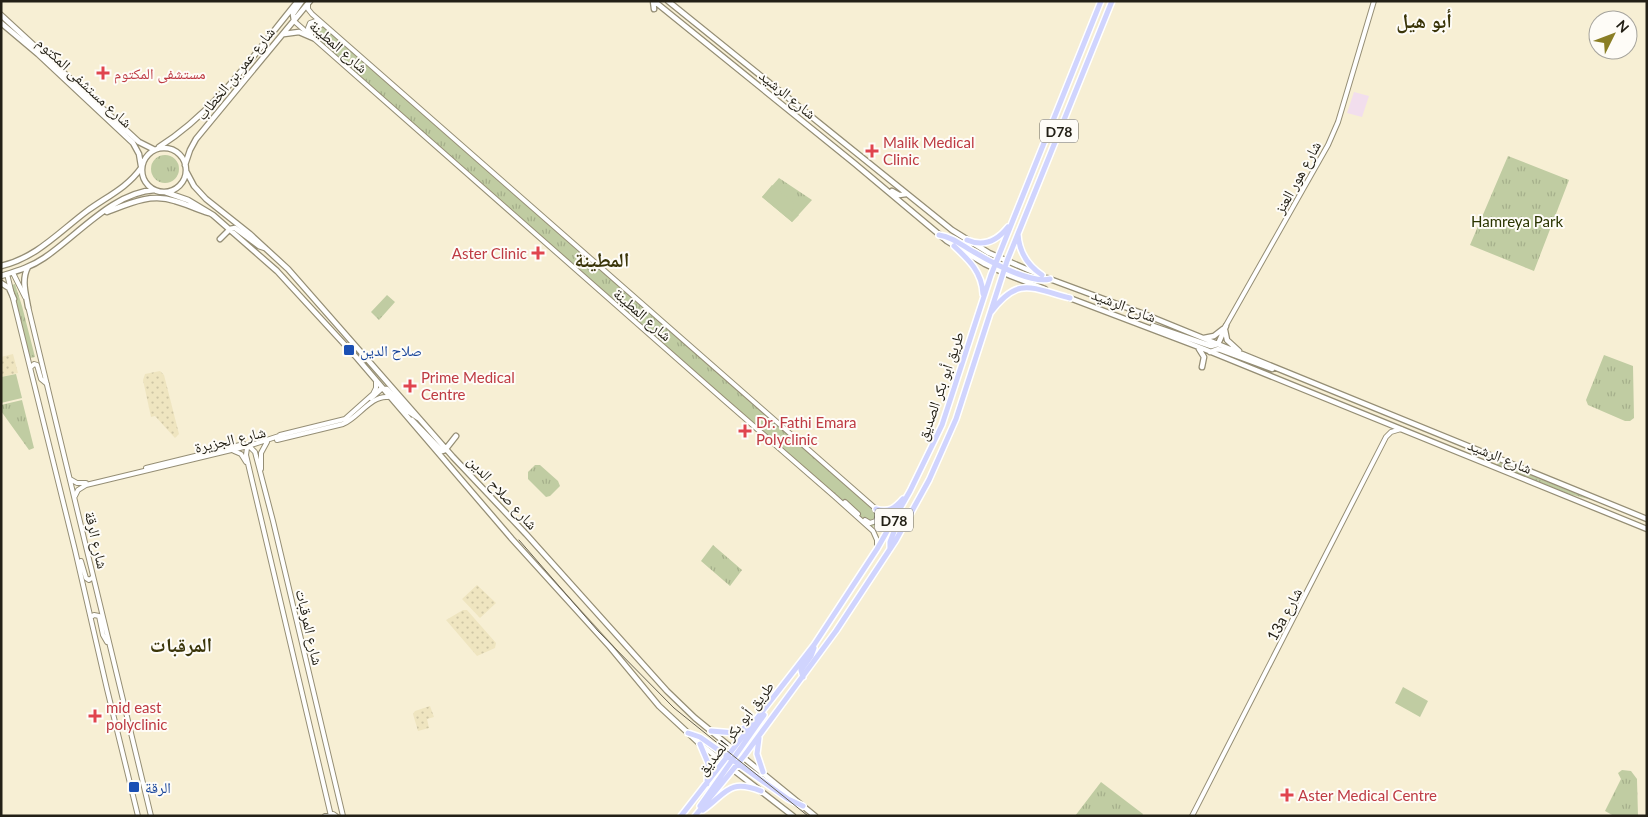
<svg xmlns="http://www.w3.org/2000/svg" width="1648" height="817" font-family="Lato,'Noto Naskh Arabic',sans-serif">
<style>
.commercial{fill:#f2deed}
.grass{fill:url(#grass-tufts)}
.sand{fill:url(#sand-dots)}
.garden{fill:#c0cca2}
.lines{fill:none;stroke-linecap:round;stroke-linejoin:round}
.tertiary-casing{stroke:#958e75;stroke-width:6}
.secondary-casing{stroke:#958e75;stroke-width:7}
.primary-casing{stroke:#fff;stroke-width:8}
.tertiary{stroke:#fff;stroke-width:4}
.secondary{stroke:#fff;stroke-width:4.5}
.primary{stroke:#d0d4fe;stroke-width:5}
.rail{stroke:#676253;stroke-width:1}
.health-dot{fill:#e0444e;stroke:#fefcf7;stroke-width:2}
.transit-dot{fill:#1a4fb4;stroke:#fefcf7;stroke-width:2}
.labels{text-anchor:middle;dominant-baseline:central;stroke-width:4;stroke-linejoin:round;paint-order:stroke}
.shield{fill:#fefcf7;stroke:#65625a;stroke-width:1}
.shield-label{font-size:14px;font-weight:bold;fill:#232016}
.street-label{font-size:15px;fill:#232016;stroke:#fefcf7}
.health-label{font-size:15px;fill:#be3a42;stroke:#fefcf7;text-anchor:start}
.park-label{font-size:15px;fill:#2a3400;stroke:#fefcf7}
.transit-label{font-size:15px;fill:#164399;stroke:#fefcf7;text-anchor:start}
.district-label{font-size:20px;font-weight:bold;fill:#3a3509;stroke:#fefcf7}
</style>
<defs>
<pattern id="grass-tufts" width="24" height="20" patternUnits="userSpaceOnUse" patternTransform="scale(1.25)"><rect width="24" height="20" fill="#c0cca2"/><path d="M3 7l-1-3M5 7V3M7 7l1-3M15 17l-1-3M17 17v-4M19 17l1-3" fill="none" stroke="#a5af8b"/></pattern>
<pattern id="sand-dots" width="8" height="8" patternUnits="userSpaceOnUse" patternTransform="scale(1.25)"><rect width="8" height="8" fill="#efe5c0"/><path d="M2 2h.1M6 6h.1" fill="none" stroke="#cdc4a4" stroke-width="1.8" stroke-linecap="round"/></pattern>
</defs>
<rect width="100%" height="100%" fill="#f7efd4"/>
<path class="commercial" d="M1354,92L1369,96L1362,117L1347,113Z"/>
<path class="grass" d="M315,19L882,514L873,527L305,31Z
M151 169a14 14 0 1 1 28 0a14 14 0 1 1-28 0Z
M1508,156L1569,180L1534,271L1470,245Z
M779,178L812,200L792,222L762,197Z
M15,284L22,306L35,357L30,358L12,285Z
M387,295L395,302L379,320L371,312Z
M1604,355L1633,366L1634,418L1630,421H1625L1588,405L1586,400Z
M22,400L34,448L29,450L1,411V405Z
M1498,462L1592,500L1569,494L1497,465Z
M535,465H540L558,481L560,486L550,496L546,497L528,479V472Z
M713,545L742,570L730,586L701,561Z
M1622,770L1631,771L1637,779L1638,816H1614L1605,811L1621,779L1618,773Z
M1101,782L1143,814L1142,816H1075Z"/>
<path class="sand" d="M13,354L18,373L1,377V357Z
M160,371L164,375L179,434L175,438L155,416L151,417L143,380L145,374Z
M477,585L496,603L480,618L462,599Z
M463,610H467L496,643L495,648L477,656L446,620Z
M430,706L434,717L427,719L429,728L418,731L413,714L415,711Z"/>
<path class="garden" d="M772,185L796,205L792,209L799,215L792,222L762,197Z
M1485,219L1499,225L1493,241L1478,235Z
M16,374L22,398L1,403V377Z
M1403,687L1428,701L1420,717L1395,703Z"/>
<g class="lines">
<g class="tertiary-casing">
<path id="tertiary" d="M308,3V9L312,14L892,523
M294,21L725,401L834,496L873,531L877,540V548
M311,34L308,28L310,23L316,21L321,25
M13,273L25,297
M7,274L75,550L107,689L138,816
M28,306L151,816
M1225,327L1328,145L1338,122L1374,1
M31,367L34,364L37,365L41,379L47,384
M280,435L345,419L373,394L376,388V382
M282,435L251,445L247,448L246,455L331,816
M277,440L343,424C358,418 371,395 388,397
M242,444L251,448L255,452L273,521L343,816
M234,451L241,454L246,462
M146,468L244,444
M261,469V453L267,442
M70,479L77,483H86
M75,496L78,490L86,485L248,446
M845,502L858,514
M865,520L870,523L876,521L878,514L875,510
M81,561L86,578L89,580L93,577
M91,617L94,615L99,616L103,635L107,642
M325,816L333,814L336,816
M1192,816L1386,437L1391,432L1401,429"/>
</g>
<g class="secondary-casing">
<path id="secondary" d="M653,1L654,9
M654,1L854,163L947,241L985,264L1011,276L1045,289
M668,1L952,230L989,253L1040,275
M1,15L139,142L153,149
M294,21L293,14L302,1
M1,23L38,54L133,143L139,154L141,166
M284,34L299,32L313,38
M159,147C216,111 255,53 298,1
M142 170a22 22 0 1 1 44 0a22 22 0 1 1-44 0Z
M185,165L190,150L196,139L310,1
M186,171L194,186L206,199L250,234L288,269L453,457L526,534L667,691L695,718L815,816
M892,191L899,195L906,194
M165,192L188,200L213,215L277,271L357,358L512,539L610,647L659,706L700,744L793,816
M107,212C130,203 151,193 175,201C187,204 197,210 209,213
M220,239L230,229L235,228L259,246L265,248
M1,266C36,258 59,232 87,211C106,197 127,188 141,168
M28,267C21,280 26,294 28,307
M1,276C17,271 31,267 44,258C77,236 113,192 155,190
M1047,278L1144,314L1647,519
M1,283L9,288L14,299
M1067,297L1204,349L1647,529
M1153,326L1211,346L1218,344L1226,326
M1225,330L1227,340L1239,351
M1204,338L1214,336L1223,329
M1199,349L1204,357L1202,367
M1210,352L1218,349L1272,369
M371,398L381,389H387L409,412L418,418
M412,420L442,451L445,450L456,436"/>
</g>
<g class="primary-casing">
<path id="primary" d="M1018,234C1019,252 1027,265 1042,275
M939,235C953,237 963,246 974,252C991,262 1031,284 1050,279
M967,240C983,247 997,241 1008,227
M954,246C969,260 982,272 983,294
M991,312C1018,276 1031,288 1070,298
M876,509C889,513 895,508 903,499
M890,549V542L895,529L892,523
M803,677L801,670L811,656L814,648
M711,731L735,733L750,725
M688,733L700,737L788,799L803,806
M759,738L757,754L763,772
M700,744L708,763L707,784
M700,806L764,715
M703,810C726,794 728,778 761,791
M681,816L814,645L877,549L910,491L942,425L991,275L1101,1
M695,816L744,756L836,631L896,540L929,480L956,419L1007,261L1112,1"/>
</g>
<use href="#tertiary" class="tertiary"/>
<use href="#secondary" class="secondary"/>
<use href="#primary" class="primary"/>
<path class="rail" d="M519,540L598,631L674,708L808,816"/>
</g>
<g class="health-dot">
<path d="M100.5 65.5h5v5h5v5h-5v5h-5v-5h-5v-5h5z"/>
<path d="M869.5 143.5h5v5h5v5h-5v5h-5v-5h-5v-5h5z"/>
<path d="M535.5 245.5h5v5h5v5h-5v5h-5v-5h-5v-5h5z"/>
<path d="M407.5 378.5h5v5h5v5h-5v5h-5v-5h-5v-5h5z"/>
<path d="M742.5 423.5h5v5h5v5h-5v5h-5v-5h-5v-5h5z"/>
<path d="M92.5 708.5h5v5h5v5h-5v5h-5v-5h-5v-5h5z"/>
<path d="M1284.5 787.5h5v5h5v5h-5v5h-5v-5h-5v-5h5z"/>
</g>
<g class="transit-dot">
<rect x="343" y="344" width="12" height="12" rx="2.5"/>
<rect x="128" y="781" width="12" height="12" rx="2.5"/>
</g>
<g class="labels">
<g class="shield">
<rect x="1040" y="119.5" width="38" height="23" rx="4"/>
<rect x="875" y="508.5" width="38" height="23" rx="4"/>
</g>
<g class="shield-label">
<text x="1059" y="131">D78</text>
<text x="894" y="520">D78</text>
</g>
<g class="street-label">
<text transform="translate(339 46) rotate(41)">شارع المطينة</text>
<text transform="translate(235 73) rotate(-51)">شارع عمر بن الخطاب</text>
<text transform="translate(85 82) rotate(43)">شارع مستشفى المكتوم</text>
<text transform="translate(788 94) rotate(39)">شارع الرشيد</text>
<text transform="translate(1297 177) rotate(-61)">شارع هور العنز</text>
<text transform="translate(1124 305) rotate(21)">شارع الرشيد</text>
<text transform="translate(643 314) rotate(41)">شارع المطينة</text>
<text transform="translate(940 386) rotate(-71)">طريق أبو بكر الصديق</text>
<text transform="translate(230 439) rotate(-13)">شارع الجزيرة</text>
<text transform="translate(1500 456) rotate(22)">شارع الرشيد</text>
<text transform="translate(503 492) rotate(47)">شارع صلاح الدين</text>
<text transform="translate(97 540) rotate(77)">شارع الرقة</text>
<text transform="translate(1284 614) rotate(-62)">13a شارع</text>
<text transform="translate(310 627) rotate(77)">شارع المرقبات</text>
<text transform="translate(735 728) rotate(-52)">طريق أبو بكر الصديق</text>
</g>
<g class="health-label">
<text x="114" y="73">مستشفى المكتوم</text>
<text x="883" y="142">Malik Medical<tspan x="883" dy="17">Clinic</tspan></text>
<text x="527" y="253" text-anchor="end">Aster Clinic</text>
<text x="421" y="377">Prime Medical<tspan x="421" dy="17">Centre</tspan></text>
<text x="756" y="422">Dr. Fathi Emara<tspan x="756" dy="17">Polyclinic</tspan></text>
<text x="106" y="707">mid east<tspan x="106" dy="17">polyclinic</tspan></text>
<text x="1298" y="795">Aster Medical Centre</text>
</g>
<g class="park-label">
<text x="1517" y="221">Hamreya Park</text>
</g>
<g class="transit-label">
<text x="360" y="350">صلاح الدين</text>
<text x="145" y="787">الرقة</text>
</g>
<g class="district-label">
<text x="1424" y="20">أبو هيل</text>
<text x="602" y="259">المطينة</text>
<text x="181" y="644">المرقبات</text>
</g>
</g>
<rect width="1648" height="817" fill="none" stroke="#232016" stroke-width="5"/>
<g transform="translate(1613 35) rotate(48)"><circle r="24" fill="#fefcf7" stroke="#a6a49d"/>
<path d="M0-4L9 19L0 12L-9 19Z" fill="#8a7e25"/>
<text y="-8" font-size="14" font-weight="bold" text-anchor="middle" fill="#232016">N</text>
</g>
</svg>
